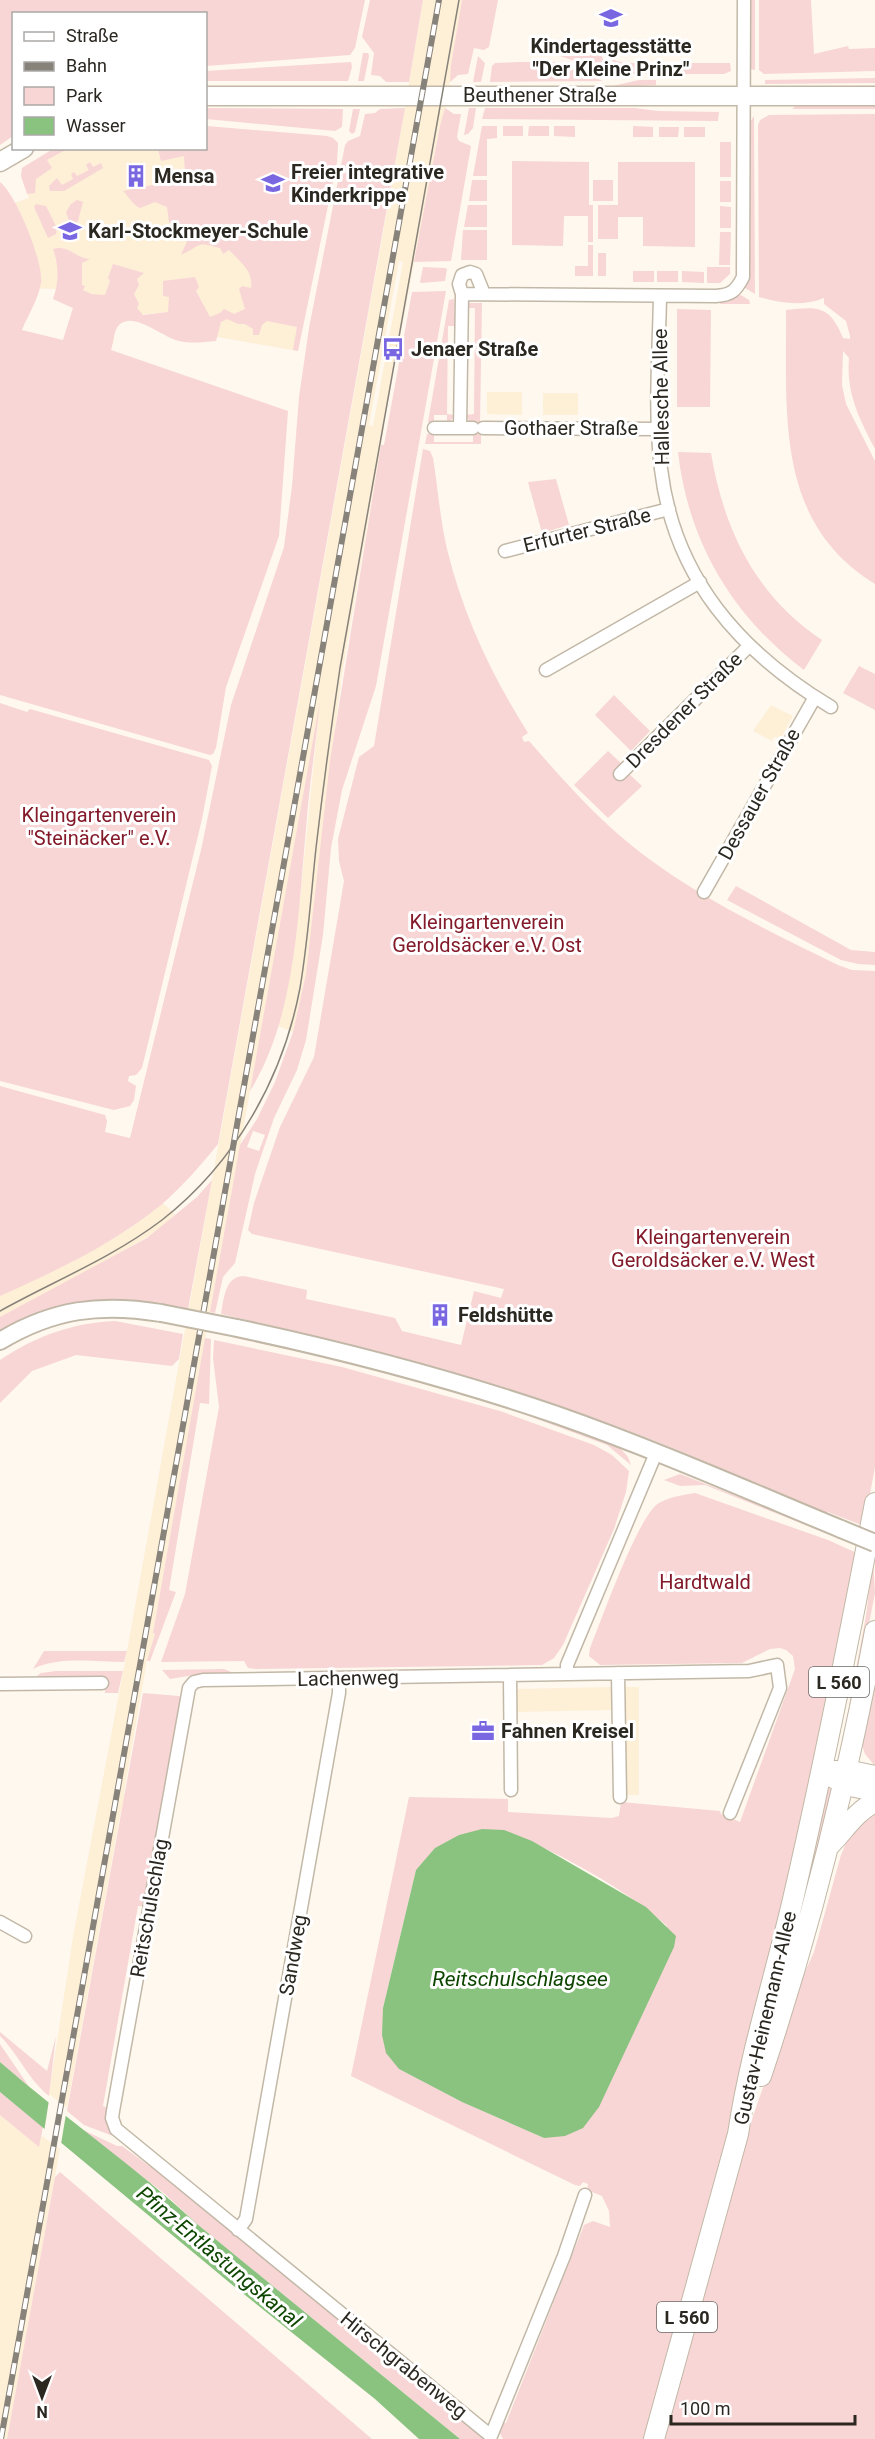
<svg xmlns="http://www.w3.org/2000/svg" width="875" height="2439" font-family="Roboto,sans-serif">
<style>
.built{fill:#feefd7;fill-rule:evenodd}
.green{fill:#f8d6d6;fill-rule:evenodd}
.water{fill:#8ac280}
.pier{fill:#fff8ee}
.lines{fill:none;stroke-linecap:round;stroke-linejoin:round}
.minor-casing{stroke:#c2b8a7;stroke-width:15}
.tertiary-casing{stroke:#c2b8a7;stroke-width:20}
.secondary-casing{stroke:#c2b8a7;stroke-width:21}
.primary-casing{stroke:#c2b8a7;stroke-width:22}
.minor{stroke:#fff;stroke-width:12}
.tertiary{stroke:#fff;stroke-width:16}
.secondary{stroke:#fff;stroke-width:18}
.primary{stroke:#fff;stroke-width:20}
.tram{stroke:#87827a;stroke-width:1.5}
.rail-casing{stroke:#87827a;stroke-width:6}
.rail{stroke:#fff;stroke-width:4;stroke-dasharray:11;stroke-linecap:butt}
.tertiary-bridge-casing{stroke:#c2b8a7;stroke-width:20;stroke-linecap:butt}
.tertiary-bridge{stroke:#fff;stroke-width:16}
.labels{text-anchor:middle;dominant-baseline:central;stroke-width:6;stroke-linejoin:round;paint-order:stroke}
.shield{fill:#fff;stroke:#6b6864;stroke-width:1.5}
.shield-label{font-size:18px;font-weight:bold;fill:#2b2721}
.poi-label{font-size:20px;font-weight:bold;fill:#2b2721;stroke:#fff;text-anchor:start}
.street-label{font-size:20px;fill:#2b2721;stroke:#fff}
.park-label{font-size:20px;fill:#831a2a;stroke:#fff}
.water-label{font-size:21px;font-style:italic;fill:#0d4600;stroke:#fff}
</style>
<rect width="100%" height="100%" fill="#fff8ee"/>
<path class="built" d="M423,0H462L445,114L440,126L383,427L384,428L341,680L306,974L293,1032L278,1026L293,951L300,900L319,712L210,1312L153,1633H155L149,1659L147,1660L124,1793L126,1794L123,1810L121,1811L67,2108L49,2094L73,1937L127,1651L392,183ZM399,261L403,262L373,426L369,425Z
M206,126L327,136L333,138L338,143L337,162L298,351L217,337L168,312L129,316L128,321L121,323L116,328L113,344L63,340L73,308L53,299L56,289L25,288L0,208L29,198L21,176L22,168L53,149L206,148Z
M487,392H522V415L487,414Z
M543,393H578V415H543Z
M771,705L793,716L781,738L774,737L772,741L753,731Z
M163,1203L175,1214L160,1230L75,1278L0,1317V1296L100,1246L132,1227Z
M611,1687V1710L517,1712L516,1689Z
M624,1687H639V1795H624Z
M0,2115L38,2146L42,2136L60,2149L7,2439H0Z"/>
<path class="green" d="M0,0H365L355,48L350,55L206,66V14H14L13,136L0,145Z
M370,0H423L409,82H386L380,76L371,75L374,53L362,37Z
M462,0H498L489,47L484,50L474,48L468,74L458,75L450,82L451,65Z
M750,0H755V70L750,69Z
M759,0H811L814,54L848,46L849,49L875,48V71L764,74L759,70Z
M603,47L616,61L625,63H730L731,71L724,74H622Z
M598,50L612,74L560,56H589Z
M363,53H368L369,56L364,81H358Z
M478,56L485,63L481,82H473Z
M351,62L352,67L348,81H206V71Z
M519,62H555L603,81L490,82L492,66L495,63Z
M875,78V83L765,84V80Z
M639,80H656V85L604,88Z
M798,104H875V109H792Z
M206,108L343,109L342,127L335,131L206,119Z
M405,108L218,1144C201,1165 182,1187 161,1205C113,1244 56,1271 0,1296V1086L105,1115L107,1121L105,1132L130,1138L201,850L231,705L284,547L292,486L299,397L309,328L345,145L348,141L360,136L365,114L375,113L380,109Z
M445,108L454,114H461L457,137L459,141L471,146L451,261L414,262L440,126Z
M469,108H476L473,128L468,134L464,135Z
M485,108H635L658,111L719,112L718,121L482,119Z
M353,109H360L355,132L352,134L349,131Z
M875,114V449C859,418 846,393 849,358L843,351L842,385L846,404L875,461V584C774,522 787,413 786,310C819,306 830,306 843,338L850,339V336L846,321L824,304V298C802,307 781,303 759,297L758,125L760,120L769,115Z
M754,116L755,294L745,288L749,277L750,122Z
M206,126L327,136L333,138L338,143L337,162L298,351L293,350L297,327L267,321L262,325L259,335H253V329L245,324H238L227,319L221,322L216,341C204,342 191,344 179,341C162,337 135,312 120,324C113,330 114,342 111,350L288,411L279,536L226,687L216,748L213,754L210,755L0,695V182C16,194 44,263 41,283C38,300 28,315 22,330L63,340L73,308L53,299C59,283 59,265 53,249C69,244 76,259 90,259L82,263V285L85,286L83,290L91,294L105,295L110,281L108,278L113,264L144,273L137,279L139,285L134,294L139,304L137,308L143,315L168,312L169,297L163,296V281L195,277L199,287L196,291L210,317L220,313L224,309L234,314L245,309L239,289L242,286L251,288C254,271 240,262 229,250L223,254L220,248C194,241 203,245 181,255L187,241L183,236L178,238L169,233V228L173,234L178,230L169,222L167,207L155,202L140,208C133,205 128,196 123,191L182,179L185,173L184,156L161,161L158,149L206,148Z
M482,126H497V138L487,139V176H473Z
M503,126H523V136H503Z
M529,126H549V136H528Z
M554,126H575V137L554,136Z
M633,126L653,127V137H633Z
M659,127H679L678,137H659Z
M684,127H705V137H684Z
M720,142H731V177H720Z
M53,149H67L47,160L52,168L36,179L35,193L27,194L21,176L22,168Z
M512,161L589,162V205H593V242H588V216H564L563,246L512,245Z
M90,162L93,167L101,163L103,168L64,191H50L49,186L57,178L62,185L73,179L71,174L74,172L77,176L89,170L86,165Z
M618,162H695V247L643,246V217H618V239H598V205H618Z
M472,180H487V201H469Z
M593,180H613V201H593Z
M720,181H731V202H720Z
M77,200L83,202L76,228L70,224L66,212L71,204Z
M36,204L46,206L57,228L56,234L48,238L34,207Z
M468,205H487V227H464Z
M720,206L731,207V228H720Z
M463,230H487V260H461Z
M720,232H731L730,265H719Z
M588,245H593V276H575V266H588Z
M598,253H606V276H598Z
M423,267L445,268L447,269L445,281L421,283L420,282Z
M707,267H730V274L720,283H707Z
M633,271H654V282H633Z
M657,271H678V282H657Z
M682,271L704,272V283L682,282Z
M446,291L376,686L342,790L331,848L323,935L306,1040L297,1070L274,1118L255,1174L235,1263L223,1277L215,1313L210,1312L240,1145L257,1119L275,1082L293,1032L306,974L330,761L381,445H384L412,292ZM253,1131L265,1135L259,1151L247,1147Z
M739,294L749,300L750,304H720V301Z
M454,299L455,326H448L447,414L455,415V417L447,423V415H434V423L428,422L449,300Z
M469,303H482L480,424L470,423L466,415L474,414L475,308H467Z
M677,309L711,310L710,407H677Z
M427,434H434V442H473V434H481V444H425Z
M423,449L430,451L433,458C438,488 440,519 447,549C463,615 492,676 528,733L522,737L524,742L529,741C559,775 589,810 625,840C688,893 765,929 838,965L852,970L875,971V1467L864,1526L828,1512L825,1515C753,1483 681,1449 607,1423C489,1381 367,1354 246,1323L247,1320L221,1314C224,1298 225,1276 244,1276L307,1290L306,1299L395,1318L402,1331L461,1345L474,1291L501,1298L504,1289L252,1234L248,1230L254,1203L280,1127L314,1057L344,881L339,861L338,839L359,757L374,746Z
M678,452L711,453C724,530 755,595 822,640L804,670C732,616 688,541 678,452Z
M556,479L569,525L542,533L528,482Z
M859,666L875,674V710L843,693Z
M614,695L650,731L631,751L595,715Z
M320,701C316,744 309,786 306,829C298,914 296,1017 250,1091Z
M0,703L27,712L30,709L209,760L212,766L202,819L142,1068L136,1075L129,1076L128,1081L136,1086L134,1100L130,1106L114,1110L0,1081Z
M608,751L622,764L614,772L620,778L627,772L642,786L608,818L574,785Z
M736,886L851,950L875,952V965L858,964L841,960L727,900Z
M212,1180L188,1309C152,1301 114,1295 78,1303C52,1309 25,1322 0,1332V1317L147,1238L197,1197Z
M115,1321L183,1334L179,1359L172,1366L76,1355L32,1371L0,1403V1360C36,1336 72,1323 115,1321Z
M236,1335L393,1372L555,1421L620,1448L628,1457L631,1465L607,1445L502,1406L344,1361L235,1338Z
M205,1338L211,1339L209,1404L200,1403L169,1590L176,1592L150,1661H147L155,1634L153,1633Z
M214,1340L342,1367L500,1411L594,1445L612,1455L629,1471L626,1492L614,1529L563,1645L554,1658L542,1665L256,1669L248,1668L244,1661L161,1662L185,1594L219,1407L213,1358Z
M680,1474L838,1535V1538L705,1485L680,1486L664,1480Z
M695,1493L828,1540L859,1554C823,1723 788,1892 747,2059C715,2186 681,2313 646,2439H503L500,2433L502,2422L506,2423L584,2225L593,2221L610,2227L609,2211L602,2196L587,2190L588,2184L583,2182L580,2186L575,2185L351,2076L409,1797L508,1799V1812L612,1818L619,1816L621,1802L720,1811L721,1814L740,1822L795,1669L793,1656L786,1650L780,1648L770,1649L742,1663L600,1665L589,1656L590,1648C601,1622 638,1515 659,1503C669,1497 683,1495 695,1493ZM503,1830C556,1851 625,1888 667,1926L544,2138L462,2102L399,2069L383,2008L416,1870Z
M873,1559L875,1593L858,1680L840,1754L866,1616Z
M44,1651H127L124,1662C96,1662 59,1656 33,1669Z
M875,1668V1766L865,1754L861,1742Z
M224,1669L234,1673H206L170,1679L162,1670Z
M56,1671H123L118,1693H105V1688L33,1679L41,1673Z
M143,1693L179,1696L181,1698L144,1906H138L103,2106L108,2108L107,2124L113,2136L84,2125L67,2111Z
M834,1783L789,1967L792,1935L827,1788L829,1784Z
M875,1807V2439H663L746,2136L799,1985L814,1952L841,1855L848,1838Z
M0,2032L47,2071L56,2036L49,2096C28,2079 19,2055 0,2036Z
M0,2044L30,2088L0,2062Z
M0,2092L43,2127L39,2147L0,2115Z
M79,2128L117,2146H122L148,2165L151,2162L488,2439H460L197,2224L165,2194Z
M60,2172L372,2439H7L55,2177Z"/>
<path class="water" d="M482,1829L504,1830L532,1841L646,1907L676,1936L674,1947L599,2107L583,2128L565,2136L544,2138L462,2102L399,2069L386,2053L382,2035L383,2008L416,1870L435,1848L459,1835Z
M0,2062C64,2118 135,2166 197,2224L460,2439H419L375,2399L230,2283L0,2092Z"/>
<path class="pier" d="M49,2100L66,2114L61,2144L44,2132Z"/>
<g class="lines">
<g class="minor-casing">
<path id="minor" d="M462,294L716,296C731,295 736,291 743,277L744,0
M660,296C659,353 654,412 661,469C674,578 740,652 831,707
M434,428H473
M460,428L462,294L459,284L462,275L470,272L476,274L484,294
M483,428L659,429
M505,551L669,509
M546,670L700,582
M620,774L749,646
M704,892L815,697
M618,1673L620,1797
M567,1674V1665L656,1453
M510,1675L511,1790
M0,1684L102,1683
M0,1922L25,1936
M585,2195L564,2256L491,2436L116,2129L112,2118L113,2111L189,1688L194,1682L203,1680L749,1671L777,1665L780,1688L730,1813
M238,2230L246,2219L339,1693V1678"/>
</g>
<g class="tertiary-casing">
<path id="tertiary" d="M237,1328C345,1351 452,1379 557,1415C654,1449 747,1490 841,1529
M0,1341C53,1309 101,1303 161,1313"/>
</g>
<g class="secondary-casing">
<path id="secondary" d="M206,96H875
M0,162L24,148"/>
</g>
<g class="primary-casing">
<path id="primary" d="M833,1771H851L875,1776
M832,1777L850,1786L875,1791
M829,1846C844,1831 856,1811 875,1802
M761,2076C810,1930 847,1782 875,1631
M654,2439L738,2134C750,2053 776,1974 794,1895C824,1765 850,1634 875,1503"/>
</g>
<use href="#minor" class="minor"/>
<use href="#tertiary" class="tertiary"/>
<use href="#secondary" class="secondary"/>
<use href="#primary" class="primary"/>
<path class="tram" d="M0,1311C54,1281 112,1258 162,1220C235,1163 283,1078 300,988C308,941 311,895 316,848C323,788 331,728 340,668L459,0"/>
<g class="rail-casing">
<path id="rail" d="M1,2439L439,0"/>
</g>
<use href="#rail" class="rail"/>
<g class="tertiary-bridge-casing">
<path id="tertiary-bridge" d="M161,1313L237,1328
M841,1529L875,1543"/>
</g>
<use href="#tertiary-bridge" class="tertiary-bridge"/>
</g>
<defs>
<g id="school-bare" transform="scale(1.8)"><path d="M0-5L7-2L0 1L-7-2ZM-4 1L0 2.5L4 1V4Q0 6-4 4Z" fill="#7967e2" stroke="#fff" stroke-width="2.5" paint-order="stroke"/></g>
<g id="building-bare" transform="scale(1.8)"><path d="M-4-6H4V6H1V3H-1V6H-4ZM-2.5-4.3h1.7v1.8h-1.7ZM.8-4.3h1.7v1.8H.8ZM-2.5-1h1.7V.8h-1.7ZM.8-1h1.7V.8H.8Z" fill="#7967e2" stroke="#fff" stroke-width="2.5" paint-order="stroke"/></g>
<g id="bus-bare" transform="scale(1.8)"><path d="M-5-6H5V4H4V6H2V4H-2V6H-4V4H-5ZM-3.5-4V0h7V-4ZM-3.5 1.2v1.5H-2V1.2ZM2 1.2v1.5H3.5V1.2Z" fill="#7967e2" stroke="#fff" stroke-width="2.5" paint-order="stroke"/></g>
<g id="office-bare" transform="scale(1.8)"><path d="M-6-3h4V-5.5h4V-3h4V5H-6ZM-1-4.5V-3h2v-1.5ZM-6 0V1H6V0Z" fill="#7967e2" stroke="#fff" stroke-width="2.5" paint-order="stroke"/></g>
</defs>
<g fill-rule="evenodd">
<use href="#school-bare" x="611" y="18"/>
<use href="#building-bare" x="136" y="176"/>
<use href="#school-bare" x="273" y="183"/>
<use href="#school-bare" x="70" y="231"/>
<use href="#bus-bare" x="393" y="349"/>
<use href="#building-bare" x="440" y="1315"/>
<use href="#office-bare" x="483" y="1731"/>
</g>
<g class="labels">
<g class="shield">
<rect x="809" y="1667" width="60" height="30" rx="4.5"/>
<rect x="657" y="2302" width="60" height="30" rx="4.5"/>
</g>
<g class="shield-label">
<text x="839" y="1682">L 560</text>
<text x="687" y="2317">L 560</text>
</g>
<g class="poi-label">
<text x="611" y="46" text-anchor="middle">Kindertagesstätte<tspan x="611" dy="23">"Der Kleine Prinz"</tspan></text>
<text x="291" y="172">Freier integrative<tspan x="291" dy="23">Kinderkrippe</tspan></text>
<text x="154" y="176">Mensa</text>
<text x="88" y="231">Karl-Stockmeyer-Schule</text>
<text x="411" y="349">Jenaer Straße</text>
<text x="458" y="1315">Feldshütte</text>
<text x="501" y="1731">Fahnen Kreisel</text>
</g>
<g class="street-label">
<text x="540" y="95">Beuthener Straße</text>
<text transform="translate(661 397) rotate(-91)">Hallesche Allee</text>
<text x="571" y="428">Gothaer Straße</text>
<text transform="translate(587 530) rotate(-14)">Erfurter Straße</text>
<text transform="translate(684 710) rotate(-45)">Dresdener Straße</text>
<text transform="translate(759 794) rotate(-61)">Dessauer Straße</text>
<text transform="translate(348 1678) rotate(-1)">Lachenweg</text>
<text transform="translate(149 1908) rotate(-80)">Reitschulschlag</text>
<text transform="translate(293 1955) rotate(-80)">Sandweg</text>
<text transform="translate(765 2018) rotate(-77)">Gustav-Heinemann-Allee</text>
<text transform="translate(404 2365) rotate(39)">Hirschgrabenweg</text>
</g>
<g class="park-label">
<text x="99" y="815">Kleingartenverein<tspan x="99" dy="23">"Steinäcker" e.V.</tspan></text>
<text x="487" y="922">Kleingartenverein<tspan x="487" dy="23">Geroldsäcker e.V. Ost</tspan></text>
<text x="713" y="1237">Kleingartenverein<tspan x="713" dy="23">Geroldsäcker e.V. West</tspan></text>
<text x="705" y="1582">Hardtwald</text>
</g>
<g class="water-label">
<text x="520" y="1979">Reitschulschlagsee</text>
<text transform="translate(219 2257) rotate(40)">Pfinz-Entlastungskanal</text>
</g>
</g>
<rect x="12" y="12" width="195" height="138" fill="#ffffff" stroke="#aaa9a6" stroke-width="1.5"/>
<rect x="24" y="32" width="30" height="9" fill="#ffffff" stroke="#aaa9a6" stroke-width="1.5"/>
<text x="66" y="42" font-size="18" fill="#2b2721">Straße</text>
<rect x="24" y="62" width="30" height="9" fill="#87827a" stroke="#aaa9a6" stroke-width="1.5"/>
<text x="66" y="72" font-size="18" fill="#2b2721">Bahn</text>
<rect x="24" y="87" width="30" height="18" fill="#f8d6d6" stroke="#aaa9a6" stroke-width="1.5"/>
<text x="66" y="102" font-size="18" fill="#2b2721">Park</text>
<rect x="24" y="117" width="30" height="18" fill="#8ac280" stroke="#aaa9a6" stroke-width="1.5"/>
<text x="66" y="132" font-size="18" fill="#2b2721">Wasser</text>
<g transform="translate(42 2397) rotate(180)" stroke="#ffffff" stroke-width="4.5" paint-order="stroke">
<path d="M0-4.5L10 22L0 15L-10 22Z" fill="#2b2721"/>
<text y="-9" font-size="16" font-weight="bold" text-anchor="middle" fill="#2b2721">N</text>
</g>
<path d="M671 2415v9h184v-9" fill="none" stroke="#2b2721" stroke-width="3"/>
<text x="680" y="2415" font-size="18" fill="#2b2721" stroke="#ffffff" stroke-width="4.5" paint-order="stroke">100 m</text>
</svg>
